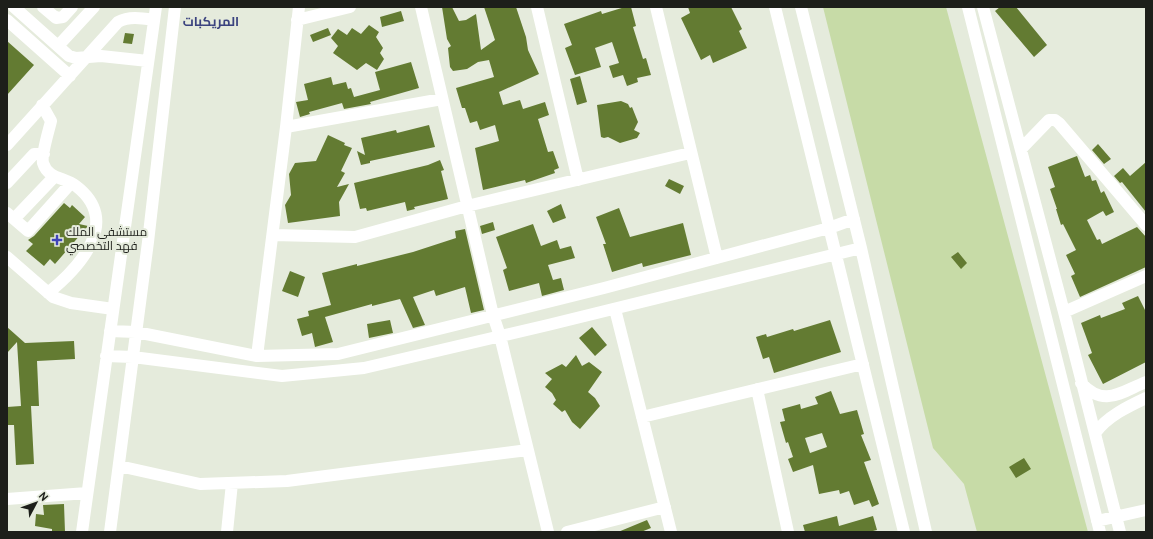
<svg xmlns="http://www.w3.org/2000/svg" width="1153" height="539" font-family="Overpass,Cairo,sans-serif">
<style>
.green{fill:#c7dba7}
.building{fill:#637b32;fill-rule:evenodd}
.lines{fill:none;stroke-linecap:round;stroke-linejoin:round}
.minor{stroke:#fff;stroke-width:12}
.poi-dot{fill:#3f44b8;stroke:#e5ebdc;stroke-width:1.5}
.labels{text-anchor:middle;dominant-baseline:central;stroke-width:4;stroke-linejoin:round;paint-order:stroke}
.poi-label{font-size:12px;fill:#1d1f1a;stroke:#e5ebdc;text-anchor:start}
.neighbourhood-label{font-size:13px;font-weight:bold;fill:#3b437f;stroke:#e5ebdc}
</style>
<rect width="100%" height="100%" fill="#e5ebdc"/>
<path class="green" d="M823,7H946L1088,532H977L964,484L933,448Z"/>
<path class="building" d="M442,7H452L459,21L466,20L476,14L481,50L495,40L484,7H516L526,37L528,50L539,74L499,92L503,105L520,100L523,109L545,102L549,115L538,119L548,152L553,151L559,168L554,170L555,173L526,183L525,180L483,190L475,148L499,141L495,125L480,130L477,121L470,123L465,108H462L456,88L494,77L489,60L478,62L467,69L453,71L450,67L448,48L451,46L447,39Z
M625,7H631L636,26L633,27L643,59L646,58L651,75L637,78L638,82L627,86L623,75L613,78L609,66L619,63L612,42L595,48L601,67L575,75L565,48L572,45L564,24L601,11L602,14Z
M688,7H731L742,29L739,31L747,48L713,63L710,55L701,60L681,18L690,13Z
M1000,7H1016L1047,45L1034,57L995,11Z
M401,11L404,21L382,27L380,17Z
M369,25L379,32L376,37L383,48L380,53L384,59L377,70L366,63L357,70L333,53L338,46L331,38L338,29L347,35L352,28L361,34Z
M328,28L331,35L313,42L310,35Z
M125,33L134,34L132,44L123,43Z
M7,41L34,65L7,95Z
M411,62L419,88L370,102L371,104L344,109L342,103L309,112L310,114L300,117L296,102L308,100L304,84L331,77L333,85L346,82L348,89L351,88L354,97L380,90L375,72Z
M580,76L587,102L577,105L570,79Z
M621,101L628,104L630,108L632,107L638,122L634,130L640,133L637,138L620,143L608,137L604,138L601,137L597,105Z
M429,125L435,147L370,161V163L361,165L357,151L365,155L361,138L396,130L397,133Z
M328,135L345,143L344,145L352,148L341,171L345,173L337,187L349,184L339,202L340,216L288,223L285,205L291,195L289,174L295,163L316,161Z
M1098,144L1111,159L1104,164L1092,150Z
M1077,156L1085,177L1090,175L1092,181L1096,180L1101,193L1104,191L1114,212L1106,216L1103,211L1087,220L1097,240L1100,239L1102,244L1137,227L1146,237V267L1080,297L1071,276L1075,274L1066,255L1076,250L1063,224L1061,225L1056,209H1057L1050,189L1055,187L1048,167Z
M440,160L444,170L441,171L448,199L414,207L415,209L407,211L405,202L367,211L366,208L360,209L354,183L428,165Z
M1146,162V212L1122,182L1120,183L1114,176L1123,168L1130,176Z
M669,179L684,186L680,194L665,186Z
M64,203L70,208L72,205L85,217L79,224L88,226L55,264L50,259L44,266L26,251L33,244L28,240L34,236Z
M561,204L566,218L553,223L547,211Z
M619,208L630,237L683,223L691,255L643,267L642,263L612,272L603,244H606L596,217Z
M493,222L495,230L482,234L480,226Z
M533,224L541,246L557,240L560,249L571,246L575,258L548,265L553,280L561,278L564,290L542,296L539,283L509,291L503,270L507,268L496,237Z
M465,229L484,310L471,313L465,287L436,296L434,290L413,297L425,325L413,328L400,299L372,306V304L325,317L333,342L315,347L312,333L302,336L297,319L309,316L308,311L331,305L322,273L357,264V266L413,252L456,238L455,231Z
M958,252L967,263L961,269L951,257Z
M290,271L305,277L298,297L282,291Z
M1138,296L1146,312V362L1103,384L1088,355L1092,353L1081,323L1100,315L1101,318L1125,309L1122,303Z
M390,320L393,333L369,338L367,324Z
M830,320L841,352L774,373L769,357L763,359L756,337L766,334L767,337L793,329L794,331Z
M7,327L25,343L74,341L75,359L37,361L39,406H31L34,464L16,465L14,425H7V407L21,406L17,342L7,353Z
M592,327L607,345L595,356L579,338Z
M576,355L582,366L589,362L602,372L588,392L595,398L600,406L580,429L572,422L565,410L562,412L553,404L556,400L552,393L545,387L552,379L545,373L562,364L566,367Z
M831,391L840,414L857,410L864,434L861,435L871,460L864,462L879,504L872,507L869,500L854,505L849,491L840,494L839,490L819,494L813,465L793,472L788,459L793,457L788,442L786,443L780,422L785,421L782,409L800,404L801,409L818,404L815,397ZM822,433L827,447L810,453L805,438Z
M1024,458L1031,469L1016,478L1009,467Z
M64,504L65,532H52V529L35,526L36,514L44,515L43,505Z
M837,516L839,526L873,516L877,530L869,532H805L803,525Z
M647,520L651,528L641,532H618Z"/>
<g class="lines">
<path class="minor" d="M14,7L69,56L76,58L101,56L148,61
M43,7L56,18L63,17L72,7
M421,7L493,315L500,336L548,532
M537,7L578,180
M656,7L717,258
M775,7L904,532
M801,7L861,248L926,532
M968,7L1100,532
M983,7L1064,312L1120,532
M7,20L70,76
M297,20L350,7
M58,46L94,7
M42,105L51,121C49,130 41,155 43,163C48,179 64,177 76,186C122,221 80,267 48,293
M286,127L442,99
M7,145L118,22C129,16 141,18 154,20
M1021,149L1049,120H1055L1059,123L1146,225
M7,183L34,154H44
M7,213L28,231L71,183
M14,219L54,177
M273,235L355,237L467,206L690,153
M7,257L53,297L71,303L113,309
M615,309L671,532
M1064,312L1146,276
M110,331L136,332L257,356L338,354L604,288L829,228L854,219
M106,356L133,357L282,376L364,368L548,325L861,248
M257,356L286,127L299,7
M1081,383C1104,408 1121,392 1146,382
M757,389L788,532
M642,417L863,364
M1095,433C1108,416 1127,407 1146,398
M119,466L200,484L287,481L528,450
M7,499L87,493
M1097,521L1146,510
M82,532L156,7
M110,532L148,242L175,7
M227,532L232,483
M567,532L665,507"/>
</g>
<path class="poi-dot" d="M55 234h4v4h4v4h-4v4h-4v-4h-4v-4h4z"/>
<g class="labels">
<g class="poi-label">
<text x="66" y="233">مستشفى الملك<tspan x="66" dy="14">فهد التخصصي</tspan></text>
</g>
<g class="neighbourhood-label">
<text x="211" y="23">المريكبات</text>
</g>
</g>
<rect width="1153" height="539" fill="none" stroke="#1d1f1a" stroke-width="16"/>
<g transform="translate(36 503) rotate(49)" stroke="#e5ebdc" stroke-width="3" paint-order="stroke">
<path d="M0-3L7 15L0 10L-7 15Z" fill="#1d1f1a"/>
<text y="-6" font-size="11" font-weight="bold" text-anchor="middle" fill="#1d1f1a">N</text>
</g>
</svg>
